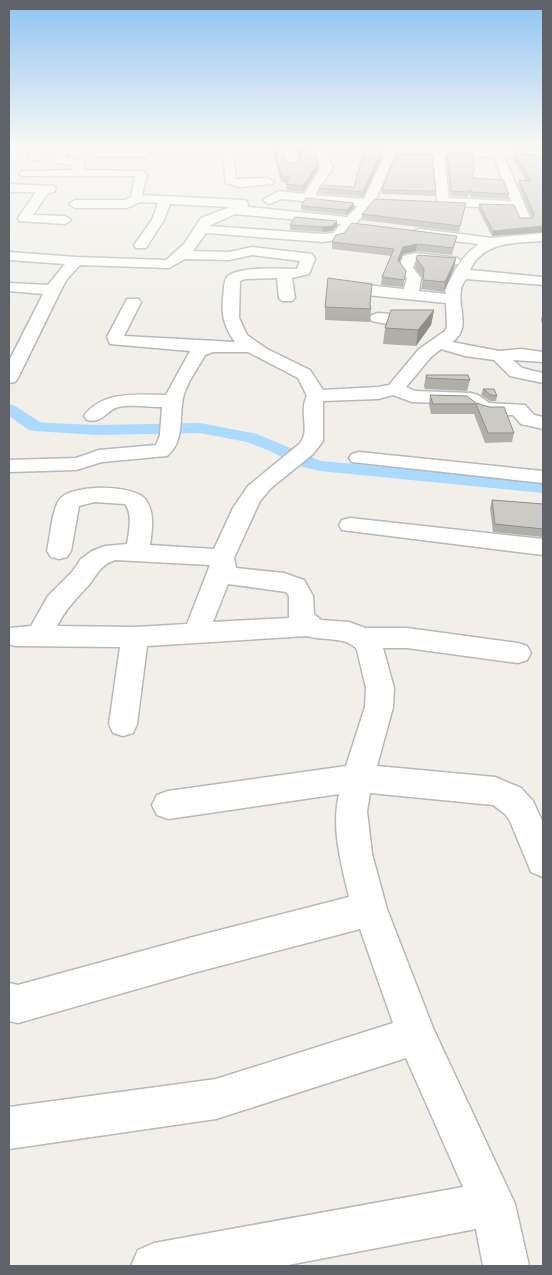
<svg xmlns="http://www.w3.org/2000/svg" width="552" height="1275" font-family="'PT Sans',sans-serif">
<style>
.lines{fill:none;stroke-linecap:round;stroke-linejoin:round}
.canal{fill:#aadaff;fill-rule:evenodd}
.minor-casing{stroke:#b5b8bc;stroke-width:3}
.minor{fill:#fff;fill-rule:evenodd}
.wall{fill:#afaea9}
.shaded-wall{fill:#8f8d8a}
.building{fill:#cccac5;stroke:#8f8d8a}
</style>
<rect width="100%" height="100%" fill="#f1efe8"/>
<g class="lines">
<path class="canal" d="M9,404L15,406L40,422L48,423L97,425L200,423L257,434L321,461L543,481V493L320,471L299,466L270,451L247,442L200,433L97,435L35,431L29,430L9,416Z"/>
<g class="minor-casing">
<path id="minor" d="M38,144H48L38,160H30L28,158Z
M61,144H71L65,157L82,160L85,164L83,170L143,171L147,175L142,195L243,200L247,201L248,207L347,217L358,206L281,199L269,204L263,200L279,191L304,194L321,168L312,144H322L333,168L315,195L364,199L384,156L379,144H389L392,150H505L543,152V158L504,157L531,220L530,223H520L514,209L441,205L437,200L433,157L394,156L375,202L342,239L323,242L206,233L193,251L229,252L252,247L312,254L315,259L309,274L292,278L295,298L292,301H282L279,298L277,278L245,279L240,281L239,318L247,335L267,349L310,370L323,390L378,387L389,385L419,349L445,331L447,327L446,303L337,292L332,290L329,287L332,284L337,282L404,289L407,278L399,268L403,256L416,253L458,258L460,261L458,264L453,265L415,262L413,268L421,278L419,291L446,294L445,290C454,272 461,256 479,244L420,237L413,233L415,230L420,229L492,238L543,233V241C516,243 483,241 470,270L543,277V285L466,279C464,282 461,286 461,290C457,309 472,328 452,342L499,351L521,349L543,352V362L513,360L522,368L543,373V383L510,376L494,360L465,356L441,349L431,357L406,387L415,391L471,393L478,395L489,403L525,405L534,415L543,417V429L521,424L513,415H487L474,411L466,404L412,402L393,395L378,399L323,401V441L313,454L271,488L260,501L234,558L236,568L284,573L304,580L313,596L314,614L321,620L349,622L365,628H407L518,643L527,646L531,653L527,660L518,663L407,648H383L394,688L393,707L377,766L495,777L521,788L533,801L543,823V877L531,872L510,821L505,814L493,805L370,793L367,811L372,854L387,909L433,1028L515,1204L529,1266H483L476,1229L283,1266H131L138,1250L154,1243L463,1187L406,1058L216,1119L9,1149V1107L216,1079L393,1023L360,929L193,973L18,1023L9,1021V983L18,985L193,937L349,897C341,863 331,829 339,794L168,819L157,815L152,805L157,795L168,791L346,766L365,707L366,688L357,650C348,636 322,641 307,636L147,646L137,724L133,733L123,736L113,733L109,724L120,647L15,646L9,644V628L31,626L48,596L72,572L81,559L92,551L105,546L127,544C129,532 133,514 125,504L94,502L79,506L71,551L67,557L59,559L51,557L47,551C50,539 52,508 60,499C73,484 134,484 146,500C155,513 152,530 150,545L214,549L233,508L248,486L298,445C312,433 298,412 307,396L298,378L248,352H213L205,355C198,368 188,381 184,394C178,414 186,441 167,456L102,462L76,470L9,472V460L76,458L99,450L156,445L160,435L162,407C151,407 128,404 118,407C105,411 103,424 87,420L84,416C103,390 138,395 166,395L190,351L110,344L107,337L127,299H139L141,302L124,336L235,342C225,328 221,316 223,298C224,293 223,280 228,276C240,266 281,269 297,269L300,261L252,255L229,260L185,259L169,268L80,265L67,279L61,290L18,378L15,382L9,383V361L43,294L9,291V283L48,285L65,264L9,260V252L76,257L166,260L184,244L201,218L230,207L170,204L164,220L146,248H136L134,245L152,220L158,203L140,202L127,208H75L69,204L75,200H125L131,197L135,176H21L19,174L21,172L25,171L72,170L73,165L58,163L52,160ZM444,156H493L511,201L449,198ZM235,214L341,224L333,233L323,234L209,226ZM115,560L210,565L187,624L135,627L57,626C66,609 75,600 88,586C98,574 99,566 115,560ZM228,584L286,592L289,596V618L213,622Z
M169,144H181L176,147Z
M224,144H235L232,148L236,179L268,178L274,182L272,184L240,187L226,183L222,148Z
M282,144H292L299,165L297,167H289L287,165Z
M95,151H145L150,154L145,157L91,156L90,154L91,152Z
M9,184L54,186L56,189L54,192L48,193L33,215L65,216L71,220L65,224L19,221L18,218L36,192H9Z
M423,312L429,314L431,317L429,320C410,325 391,326 372,321L370,318L372,315L378,313L404,315Z
M359,452L543,471V483L352,462L349,458L352,454Z
M350,518L543,539V555L342,530L339,525L342,520Z"/>
</g>
<use href="#minor" class="minor"/>
</g>
<path class="wall" d="M271,144H281L285,160L289,163H297L299,160L294,144H312L318,169L303,192L286,190L287,183L281,182Z
M390,144H543V151L506,148H393Z
M382,151V156L363,197L318,193L319,188L354,187Z
M447,153L472,178L509,194L508,199L471,197L469,193L468,197L451,196L446,158Z
M514,154L543,155V232L492,236L478,209L479,204L520,218H532L518,185L519,180L526,181L513,159Z
M382,190L436,191L435,196L382,194Z
M354,203V208L346,215L301,210V206Z
M466,203L459,232L362,220V214Z
M290,225L337,226L332,231L323,232L290,230Z
M457,236L452,255L416,251L403,254L399,262L406,271L403,287L381,285L382,277L392,256L332,249V242Z
M416,258H456L454,268L444,292L421,289L423,278L415,268Z
M370,305L371,309L370,322L325,320V307Z
M434,310L431,325L416,346L383,344L385,328Z
M543,311V327L541,320Z
M426,375L470,380L467,391L425,389L424,386Z
M483,389L497,396L496,401H490L481,395Z
M430,395L476,403L489,407L514,433L512,442L485,443L474,414H431L429,404Z
M492,500L543,504V537L493,532L490,508Z"/>
<path class="shaded-wall" d="M382,151V156L363,197V192Z
M318,164V169L303,192V186Z
M354,203V208L346,215L347,210Z
M337,221V226L332,231L323,232V227Z
M543,226V232L492,236L493,231Z
M417,244L416,251L403,254L397,267L398,260L403,247Z
M456,258L454,268L444,292L445,282Z
M434,310L431,325L416,346L418,330Z"/>
<path class="building" d="M272,144H281L285,160L289,163H297L301,159L296,144H312L318,164L303,186L286,184L290,177H281Z
M366,144H379L382,151L363,192L319,188L321,185L354,187Z
M523,144H543V146Z
M447,153H472L474,169L472,178L503,180L509,194L472,192L470,189L469,192L451,191Z
M396,154H432L436,191L382,190Z
M514,154L543,155V226L493,231L479,204L514,205L520,218H533L534,214L519,180L531,181Z
M306,198L354,203L347,210L301,206Z
M375,199L466,203L460,226L362,214Z
M295,217L337,221L332,226L323,227L290,225Z
M352,223L457,236L453,248L417,244L403,247L398,260L406,271L404,280L382,277L394,249L332,242L336,235L344,233Z
M418,255L456,258L445,282L423,280L424,269L416,258Z
M328,278L372,284L370,304L371,309L325,307Z
M391,310H434L418,330L385,328Z
M426,375H468L470,380L427,378Z
M483,389H494L497,396L491,395Z
M430,395L467,396L476,403L489,407H504L514,433H488L476,404H433Z
M492,500L543,504V529L495,524Z"/>
<linearGradient id="sky" x2="0" y2="1"><stop stop-color="#8fc3f1"/><stop offset="0.45" stop-color="#f9f8f5"/><stop offset="1" stop-color="#f9f8f5" stop-opacity="0"/></linearGradient>
<rect width="552" height="323" fill="url(#sky)"/>
<rect width="552" height="1275" fill="none" stroke="#5f6368" stroke-width="20"/>
</svg>
